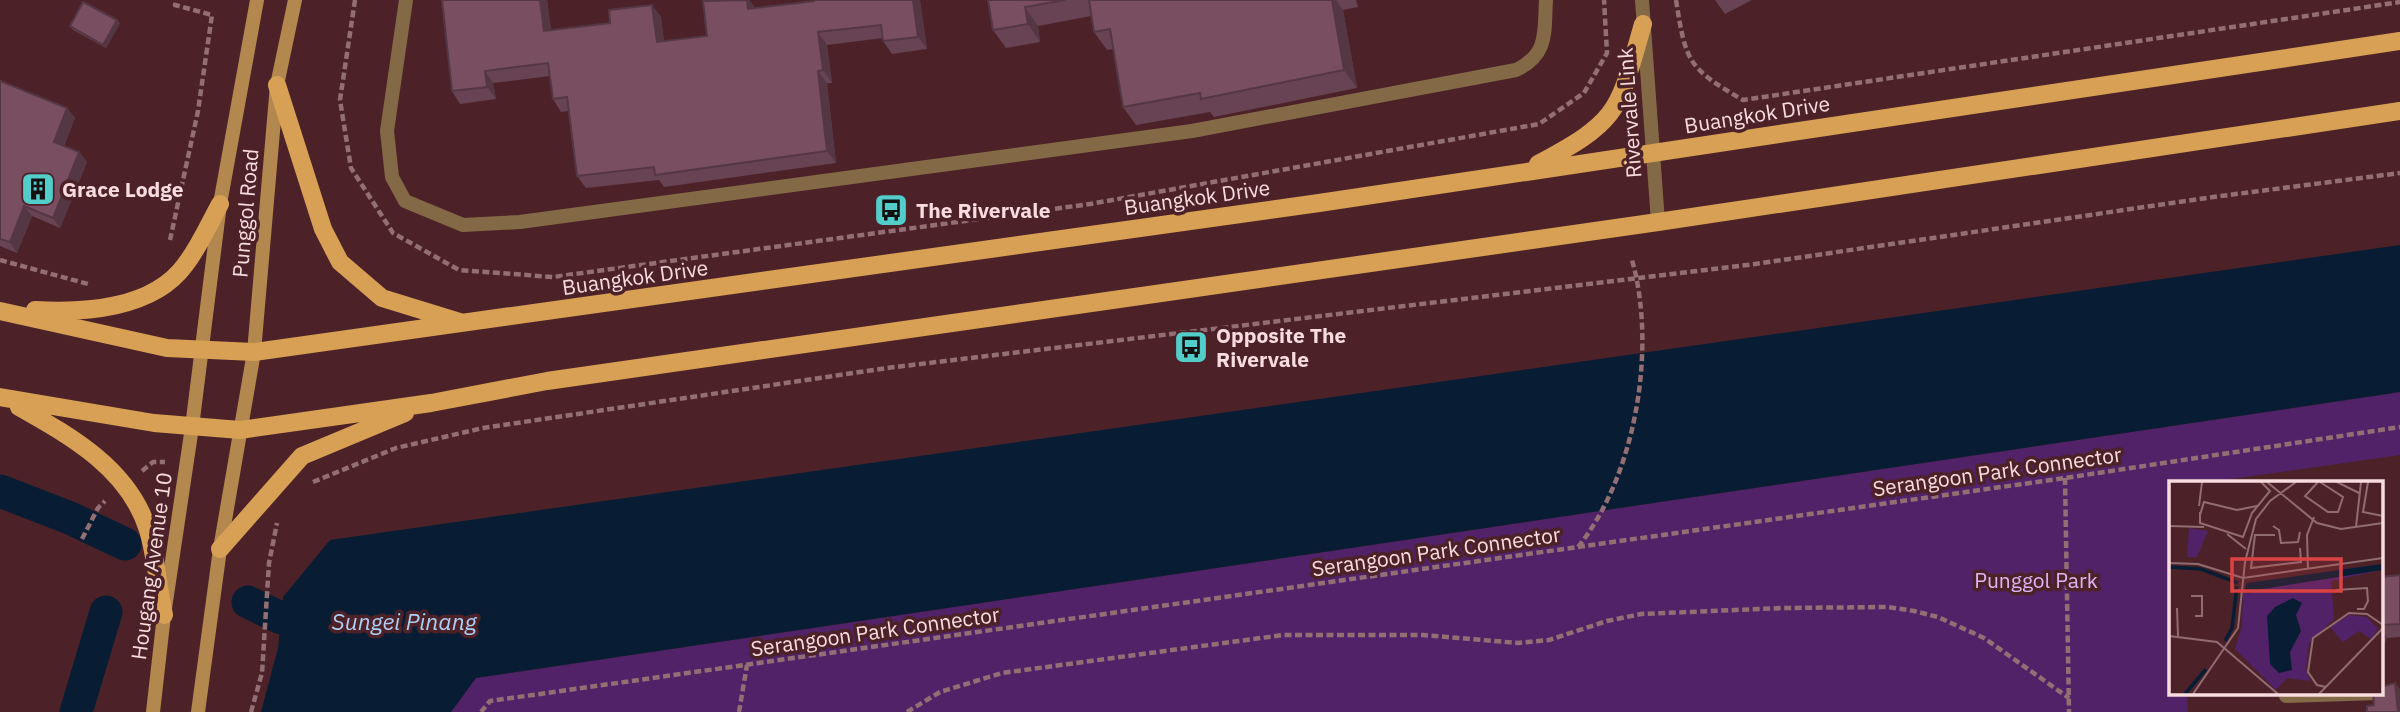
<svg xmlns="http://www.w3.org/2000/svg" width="2400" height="712" font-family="'IBM Plex Sans',sans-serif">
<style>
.green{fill:#522269}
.water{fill:#081d34}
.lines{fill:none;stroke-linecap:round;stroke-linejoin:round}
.canal{stroke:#081d34;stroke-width:33}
.path{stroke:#936f73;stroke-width:4.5;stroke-dasharray:7 3.5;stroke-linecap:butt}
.service{stroke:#846947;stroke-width:14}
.tertiary{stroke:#846947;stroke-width:14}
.secondary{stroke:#b3884f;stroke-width:14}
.primary{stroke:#d7a054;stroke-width:18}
.wall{fill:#684353}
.shaded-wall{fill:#553743}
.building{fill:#794e60;stroke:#553743;stroke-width:2}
.labels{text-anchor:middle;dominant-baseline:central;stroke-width:7;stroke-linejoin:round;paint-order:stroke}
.street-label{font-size:21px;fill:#f8dcde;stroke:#4c2228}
.poi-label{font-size:21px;font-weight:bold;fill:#f8dcde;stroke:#4c2228;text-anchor:start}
.park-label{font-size:21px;fill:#ddb4f4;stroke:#4c2228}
.water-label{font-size:23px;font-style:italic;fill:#adcef5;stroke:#4c2228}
.inset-river{fill:none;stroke:#081d34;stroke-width:3.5}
.inset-road{fill:none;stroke:#916c71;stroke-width:2}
.view{fill:#db4343;fill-opacity:0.15;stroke:#db4343;stroke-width:3.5}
.inset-edge{fill:none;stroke:#f8dcde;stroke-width:3.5}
</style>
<rect width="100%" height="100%" fill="#4c2228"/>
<path class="green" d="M2400,392V455L2203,483H2171V693H2187L2188,712H451L476,678Z"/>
<path class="water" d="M2400,245V392L476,678L451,712H261L278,648L283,597L330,540Z"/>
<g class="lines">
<path class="canal" d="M0,491L70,518L125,544
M248,602L281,618
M76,712L106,612"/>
<path class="path" d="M355,0L340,100L351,168L393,233L459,270L553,277L1090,204L1539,124L1584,93L1607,53L1604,0
M1676,0C1686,63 1688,68 1743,100L2400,2
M170,240L198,111L212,15L175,5L177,0
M0,260L88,284
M142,471L153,462H165
M2065,478L2069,712
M313,482L396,448L483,428L887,368L1755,264L2213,197L2400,173
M82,539L98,508L105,501
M1578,547C1636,475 1657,348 1632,260
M251,712L262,673L269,563L277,523
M481,712L490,701L2065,478L2400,427
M739,712L747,665
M907,712L940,692L1002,673L1283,635H1423L1518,643L1549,640L1607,621L1641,614L1783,608L1888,607L1914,611L1938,617L1984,638L2069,698"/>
<path class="service" d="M406,0L387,131L392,177L405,201L463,225L520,222L1192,131L1516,70C1549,54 1544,32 1546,0
M2286,696L2378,693"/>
<path class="tertiary" d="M1642,0L1658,222"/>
<path class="secondary" d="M153,712L164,615L192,427L220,204L257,0
M198,712L220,549L254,352L277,85L295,0"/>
<path class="primary" d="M277,85L323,229L340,262L382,298L460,322
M1538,164C1621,120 1618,111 1643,24
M35,310C84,313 153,309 185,265C199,247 209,224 220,204
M0,311L167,348L254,352L1319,203L2400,41
M0,397L154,423L240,430L431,403L547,381L1658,222L2400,111
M19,407C72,437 129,469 148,530C156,557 158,587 164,615
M220,549L302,456L405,413"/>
</g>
<path class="wall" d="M442,0H547L551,30L610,23L652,5L661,17L664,42L707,36L710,0H749L755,8L920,0L927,49L892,54L883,41V38L827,45L832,83H827L836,163L664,187L659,180L586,188L577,176L569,111L561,112L553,99L550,76L493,83L496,99L460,104L452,91Z
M988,0H1356L1358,7L1343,10L1357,88L1214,117L1210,112L1136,125L1123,107L1113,49L1107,50L1094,32L1091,16L1038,26L1040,42L1006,48L993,30Z
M1715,0H1752L1725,14Z
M120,23L106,48L73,30L70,26Z
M0,81L67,108L75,118L64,146L79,152L87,162L60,228L32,216L17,253L0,246Z
M2400,575V637L2387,638L2381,651V577Z"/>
<path class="shaded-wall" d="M540,0H547L553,44L544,31Z
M747,0H749L755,8L748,9Z
M913,0H920L927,49L918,37Z
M1332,0H1336L1343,10L1357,88L1344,70Z
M652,5L661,17L666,55L657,42Z
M1025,7L1038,26L1040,42L1028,24Z
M117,20L120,23L106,48L103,45Z
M818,32L827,45L832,83L823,70Z
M485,71L493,83L496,99L487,87Z
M818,71L827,83L836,163L827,151Z
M67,108L75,118L61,152L54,142Z
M79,152L87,162L60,228L53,218Z
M24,206L32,216L17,253L10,242Z
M2381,630L2387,638L2381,651Z
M2395,683L2400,689V712H2398Z"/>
<path class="building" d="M442,0H540L544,31L610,23L609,10L652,5L657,42L707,36L703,1L747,0L748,9L814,1V0H913L918,37L883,41L881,25L818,32L823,70L818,71L827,151L655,175L654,167L577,176L567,97L553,99L548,63L485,71L487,87L452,91Z
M988,0H1065L1025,7L1028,24L993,30Z
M1089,0H1332L1344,70L1201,99L1200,93L1123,107L1110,29L1094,32Z
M83,2L117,20L103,45L70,26Z
M0,81L67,108L54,142L79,152L53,218L24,206L10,242L0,239Z
M2400,575V624L2381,625V577Z
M2395,683L2398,712H2367V706L2374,705L2373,693H2381V687Z"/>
<defs>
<g id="building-square" transform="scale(1.75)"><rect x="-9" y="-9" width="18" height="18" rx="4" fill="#53cdca" stroke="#4c2228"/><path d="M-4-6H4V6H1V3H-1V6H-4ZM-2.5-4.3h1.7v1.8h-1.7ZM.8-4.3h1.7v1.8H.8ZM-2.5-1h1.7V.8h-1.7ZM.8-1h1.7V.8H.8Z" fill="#111"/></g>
<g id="bus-square" transform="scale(1.75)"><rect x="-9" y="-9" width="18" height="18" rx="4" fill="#53cdca" stroke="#4c2228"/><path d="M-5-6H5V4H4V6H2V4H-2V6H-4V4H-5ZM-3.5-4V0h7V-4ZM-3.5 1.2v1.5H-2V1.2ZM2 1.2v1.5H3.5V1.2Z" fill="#111"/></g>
</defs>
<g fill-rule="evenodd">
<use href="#building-square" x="38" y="189"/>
<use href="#bus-square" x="891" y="210"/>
<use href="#bus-square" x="1191" y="347"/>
</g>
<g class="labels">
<g class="street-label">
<text transform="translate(1629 113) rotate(-94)">Rivervale Link</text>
<text transform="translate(1757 114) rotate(-9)">Buangkok Drive</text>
<text transform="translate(1197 197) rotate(-8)">Buangkok Drive</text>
<text transform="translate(245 213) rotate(-85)">Punggol Road</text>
<text transform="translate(635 277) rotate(-8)">Buangkok Drive</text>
<text transform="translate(1997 471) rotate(-8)">Serangoon Park Connector</text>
<text transform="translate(1436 551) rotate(-8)">Serangoon Park Connector</text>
<text transform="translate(151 566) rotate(-82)">Hougang Avenue 10</text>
<text transform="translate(875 631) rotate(-8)">Serangoon Park Connector</text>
</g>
<g class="poi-label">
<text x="62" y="189">Grace Lodge</text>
<text x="916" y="210">The Rivervale</text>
<text x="1216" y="335">Opposite The<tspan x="1216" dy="24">Rivervale</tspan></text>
</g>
<g class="park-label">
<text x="2036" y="580">Punggol Park</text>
</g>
<g class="water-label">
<text x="404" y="621">Sungei Pinang</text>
</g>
</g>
<g transform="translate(2169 481)">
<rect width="214" height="214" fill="#4c2228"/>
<path d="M20,47L39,50L28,76H18ZM213,89L162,100L165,138L140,162L137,188L141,200L118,197L107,209L66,168L73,145L74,111L81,113L85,108ZM180,134L198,136L209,148L202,158L190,150L174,161L161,146Z" fill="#522269"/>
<path d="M213,83V89L75,111L78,102ZM124,117L133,122L127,134L132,150L121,171L123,189L110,192L101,183L98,135L106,126Z" fill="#081d34"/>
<path class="inset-river" d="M0,86L32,88L69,102M56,160L63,147L68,105M16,213L37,188"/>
<path class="inset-road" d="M98,1L148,42L172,48L214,42M149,1L136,15L159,31H169L174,16L151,1M168,1L190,12M199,1L194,31L214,35M30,25L33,1M31,31V42L74,56L83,32L101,10L92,1M31,34L35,21L68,29L88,25M0,45L35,46M104,45L110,49L112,62L129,61L131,51M187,46L192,1M58,53L77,68M106,54H86L82,87L132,81L131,67M0,82L29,83L74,97L214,77M139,88L138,54L145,36M167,109L198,107L199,120L195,128H188M22,115H33V135H26M8,127L9,155M0,155L48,161L109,213M157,206L148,204L139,191L144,157L180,132L198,133L214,144M24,213L69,147L76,81L87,38L101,20L127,1M150,213L214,147"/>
<path class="view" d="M63,78H172V110H63Z"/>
<rect width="214" height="214" class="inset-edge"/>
</g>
</svg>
